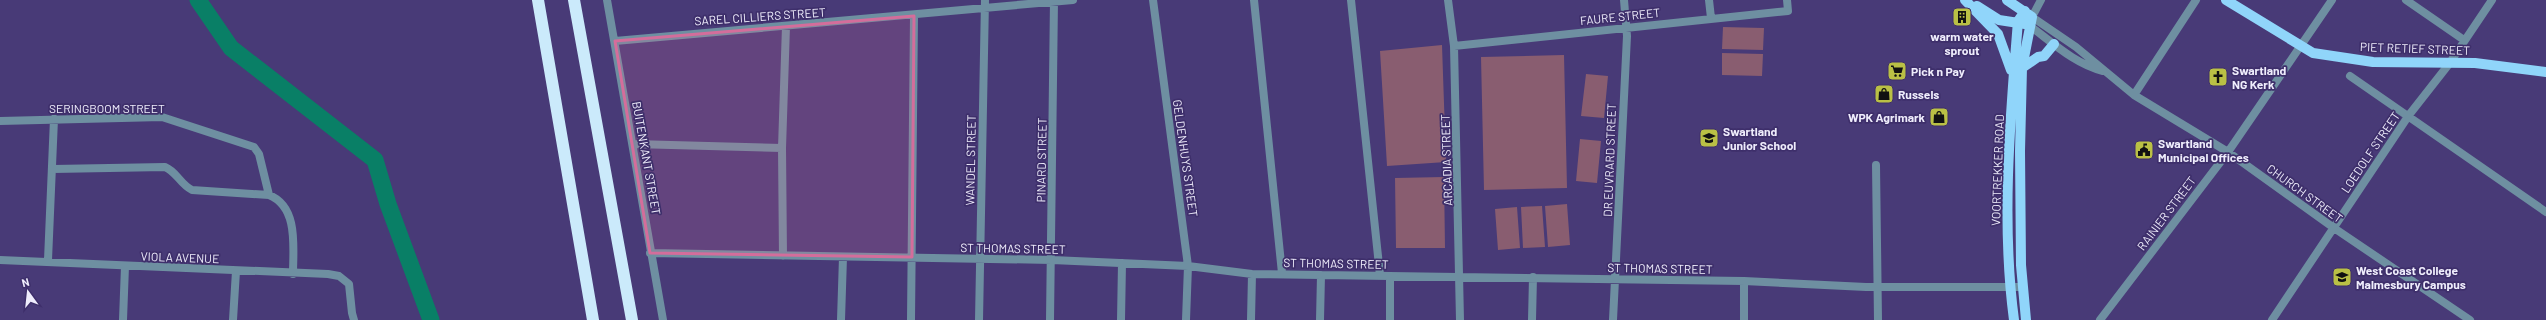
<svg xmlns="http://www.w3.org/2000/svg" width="2546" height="320" font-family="Barlow,sans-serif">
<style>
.green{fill:#895d70}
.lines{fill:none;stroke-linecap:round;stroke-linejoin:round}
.river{stroke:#097f66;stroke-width:17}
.street{stroke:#6e8fa1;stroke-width:8}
.primary{stroke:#90d5fa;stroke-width:10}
.highway{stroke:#cbeafb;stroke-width:12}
.marked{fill:#d46d9b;fill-opacity:0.2;stroke:#d46d9b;stroke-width:3;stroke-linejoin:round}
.labels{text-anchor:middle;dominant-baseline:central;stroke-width:3.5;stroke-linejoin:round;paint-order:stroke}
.street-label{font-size:12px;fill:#efedfc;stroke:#3e2f6b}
.poi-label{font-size:12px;font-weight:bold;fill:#efedfc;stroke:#3e2f6b;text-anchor:start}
</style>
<rect width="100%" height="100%" fill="#483a77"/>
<path class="green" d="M1723,27L1764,28L1763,50L1722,49Z
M1442,45L1446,162L1387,166L1380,51Z
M1722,53L1763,54L1762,76L1722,75Z
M1564,55L1567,188L1484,190L1481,57Z
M1586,74L1608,76L1604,118L1581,116Z
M1580,139L1601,141L1597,183L1576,181Z
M1444,177L1445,248H1396L1395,178Z
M1567,204L1570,245L1548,247L1545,206Z
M1542,206L1545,247L1523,248L1521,207Z
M1517,207L1520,248L1498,250L1495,209Z"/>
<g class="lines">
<path class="river" d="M198,0L231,48L375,160L388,204L431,320"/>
<path class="street" d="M607,0L663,320
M1153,0L1188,266L1186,320
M1254,0L1282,273
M1351,0L1380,275
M1448,0L1454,46L1460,320
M1709,0L1711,18
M2041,0L2032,17L2076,47L2134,95L2228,152L2334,228L2470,320
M2406,0L2464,40
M2030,26C2053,43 2075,64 2103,71
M615,41L1073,0
M1454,46L1788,11L1787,0
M2350,76L2546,212
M2134,95L2196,0
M0,121L162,117L254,147L259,154L269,195
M634,144L782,148
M1876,165L1878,320
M53,169L165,167C177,172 180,184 192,190L269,195C299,207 293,248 293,274
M650,253L1052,260L1188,266L1252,274L1321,275L1744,281L1866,287H2022
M783,256L782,148L786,26
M0,260L328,274L339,276L349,284L352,313L354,320
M48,260L54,119
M123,320L125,266
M233,320L236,271
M841,320L843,257
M911,320L914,16
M979,320L985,0
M1050,320L1054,0
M1121,320L1122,263
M1251,320L1252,274
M1320,320L1321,275
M1390,320V276
M1532,320L1533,277
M1613,320L1627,36L1624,0
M1744,320V281
M2100,320L2228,152L2332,0
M2272,320L2409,115L2449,64L2492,0"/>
<path class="primary" d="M1965,0L1998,34L2011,70
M2007,0L2032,17L2022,68L2020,151L2021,265L2026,320
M2226,0L2313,53L2373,62L2475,63L2546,72
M1977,6L1999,20L2025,24
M2022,68L2038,57L2044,56L2054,44
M2014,320C2001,222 2010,120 2018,21L2025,11"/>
<path class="highway" d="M538,0L593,320
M574,0L632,320"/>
</g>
<path class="marked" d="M914,16L912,257L650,253L615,41Z"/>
<defs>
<g id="building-square" transform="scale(1)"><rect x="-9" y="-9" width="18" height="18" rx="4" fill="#bac045" stroke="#3e2f6b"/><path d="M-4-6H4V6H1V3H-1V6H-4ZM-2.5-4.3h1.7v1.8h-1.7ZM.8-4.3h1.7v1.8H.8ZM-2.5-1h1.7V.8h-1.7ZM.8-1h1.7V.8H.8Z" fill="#111"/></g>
<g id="supermarket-square" transform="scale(1)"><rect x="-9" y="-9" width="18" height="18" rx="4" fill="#bac045" stroke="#3e2f6b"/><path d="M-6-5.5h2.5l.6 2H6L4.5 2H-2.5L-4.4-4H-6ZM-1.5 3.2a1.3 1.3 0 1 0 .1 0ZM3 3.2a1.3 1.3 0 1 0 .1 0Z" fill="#111"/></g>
<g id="church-square" transform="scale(1)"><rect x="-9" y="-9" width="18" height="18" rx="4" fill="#bac045" stroke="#3e2f6b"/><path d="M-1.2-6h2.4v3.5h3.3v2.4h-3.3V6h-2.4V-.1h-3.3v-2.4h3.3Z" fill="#111"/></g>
<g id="shop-square" transform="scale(1)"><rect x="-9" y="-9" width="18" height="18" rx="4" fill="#bac045" stroke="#3e2f6b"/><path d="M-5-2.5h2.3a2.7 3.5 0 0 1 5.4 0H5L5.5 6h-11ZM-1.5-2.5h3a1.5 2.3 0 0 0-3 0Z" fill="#111"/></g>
<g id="school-square" transform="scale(1)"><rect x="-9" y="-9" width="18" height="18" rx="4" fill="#bac045" stroke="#3e2f6b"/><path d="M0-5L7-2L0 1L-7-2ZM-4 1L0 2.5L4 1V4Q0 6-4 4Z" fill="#111"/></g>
<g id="civic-square" transform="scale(1)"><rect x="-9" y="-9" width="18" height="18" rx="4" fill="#bac045" stroke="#3e2f6b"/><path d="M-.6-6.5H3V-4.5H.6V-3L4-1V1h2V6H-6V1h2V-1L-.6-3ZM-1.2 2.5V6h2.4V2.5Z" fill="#111"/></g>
<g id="university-square" transform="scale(1)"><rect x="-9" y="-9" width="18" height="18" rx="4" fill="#bac045" stroke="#3e2f6b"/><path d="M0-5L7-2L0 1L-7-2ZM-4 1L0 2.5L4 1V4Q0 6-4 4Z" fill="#111"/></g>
</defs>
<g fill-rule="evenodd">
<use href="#building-square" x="1962" y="17"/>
<use href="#supermarket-square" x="1897" y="71"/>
<use href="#church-square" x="2218" y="77"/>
<use href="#shop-square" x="1884" y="94"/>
<use href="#shop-square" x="1939" y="117"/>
<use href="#school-square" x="1709" y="138"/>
<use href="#civic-square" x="2144" y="150"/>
<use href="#university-square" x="2342" y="277"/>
</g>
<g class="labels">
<g class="street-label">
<text transform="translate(760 16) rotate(-4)">SAREL CILLIERS STREET</text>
<text transform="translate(1620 16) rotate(-6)">FAURE STREET</text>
<text transform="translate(2415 48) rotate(2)">PIET RETIEF STREET</text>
<text x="107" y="108">SERINGBOOM STREET</text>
<text transform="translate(2370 152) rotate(-56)">LOEDOLF STREET</text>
<text transform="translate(647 158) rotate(80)">BUITENKANT STREET</text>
<text transform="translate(1186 158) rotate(82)">GELDENHUYS STREET</text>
<text transform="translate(970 160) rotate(-89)">WANDEL STREET</text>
<text transform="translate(1041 160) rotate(-89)">PINARD STREET</text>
<text transform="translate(1446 160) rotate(-92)">ARCADIA STREET</text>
<text transform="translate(1609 160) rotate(-88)">DR EUVRARD STREET</text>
<text transform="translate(1997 170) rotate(-88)">VOORTREKKER ROAD</text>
<text transform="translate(2305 193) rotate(36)">CHURCH STREET</text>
<text transform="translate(2166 213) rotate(-53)">RAINIER STREET</text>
<text transform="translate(1013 248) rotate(1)">ST THOMAS STREET</text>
<text transform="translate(180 257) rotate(2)">VIOLA AVENUE</text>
<text transform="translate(1336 263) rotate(1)">ST THOMAS STREET</text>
<text transform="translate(1660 268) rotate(1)">ST THOMAS STREET</text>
</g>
<g class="poi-label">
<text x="1962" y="36" text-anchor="middle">warm water<tspan x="1962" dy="14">sprout</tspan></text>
<text x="2232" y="70">Swartland<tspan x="2232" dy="14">NG Kerk</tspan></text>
<text x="1911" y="71">Pick n Pay</text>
<text x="1898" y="94">Russels</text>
<text x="1925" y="117" text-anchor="end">WPK Agrimark</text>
<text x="1723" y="131">Swartland<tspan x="1723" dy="14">Junior School</tspan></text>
<text x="2158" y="143">Swartland<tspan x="2158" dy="14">Municipal Offices</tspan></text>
<text x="2356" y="270">West Coast College<tspan x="2356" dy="14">Malmesbury Campus</tspan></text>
</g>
</g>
<g transform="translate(28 292) rotate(345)" stroke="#3e2f6b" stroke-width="3" paint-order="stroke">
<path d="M0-3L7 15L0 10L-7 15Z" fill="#efedfc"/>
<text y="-6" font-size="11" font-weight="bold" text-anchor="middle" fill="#efedfc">N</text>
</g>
</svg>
